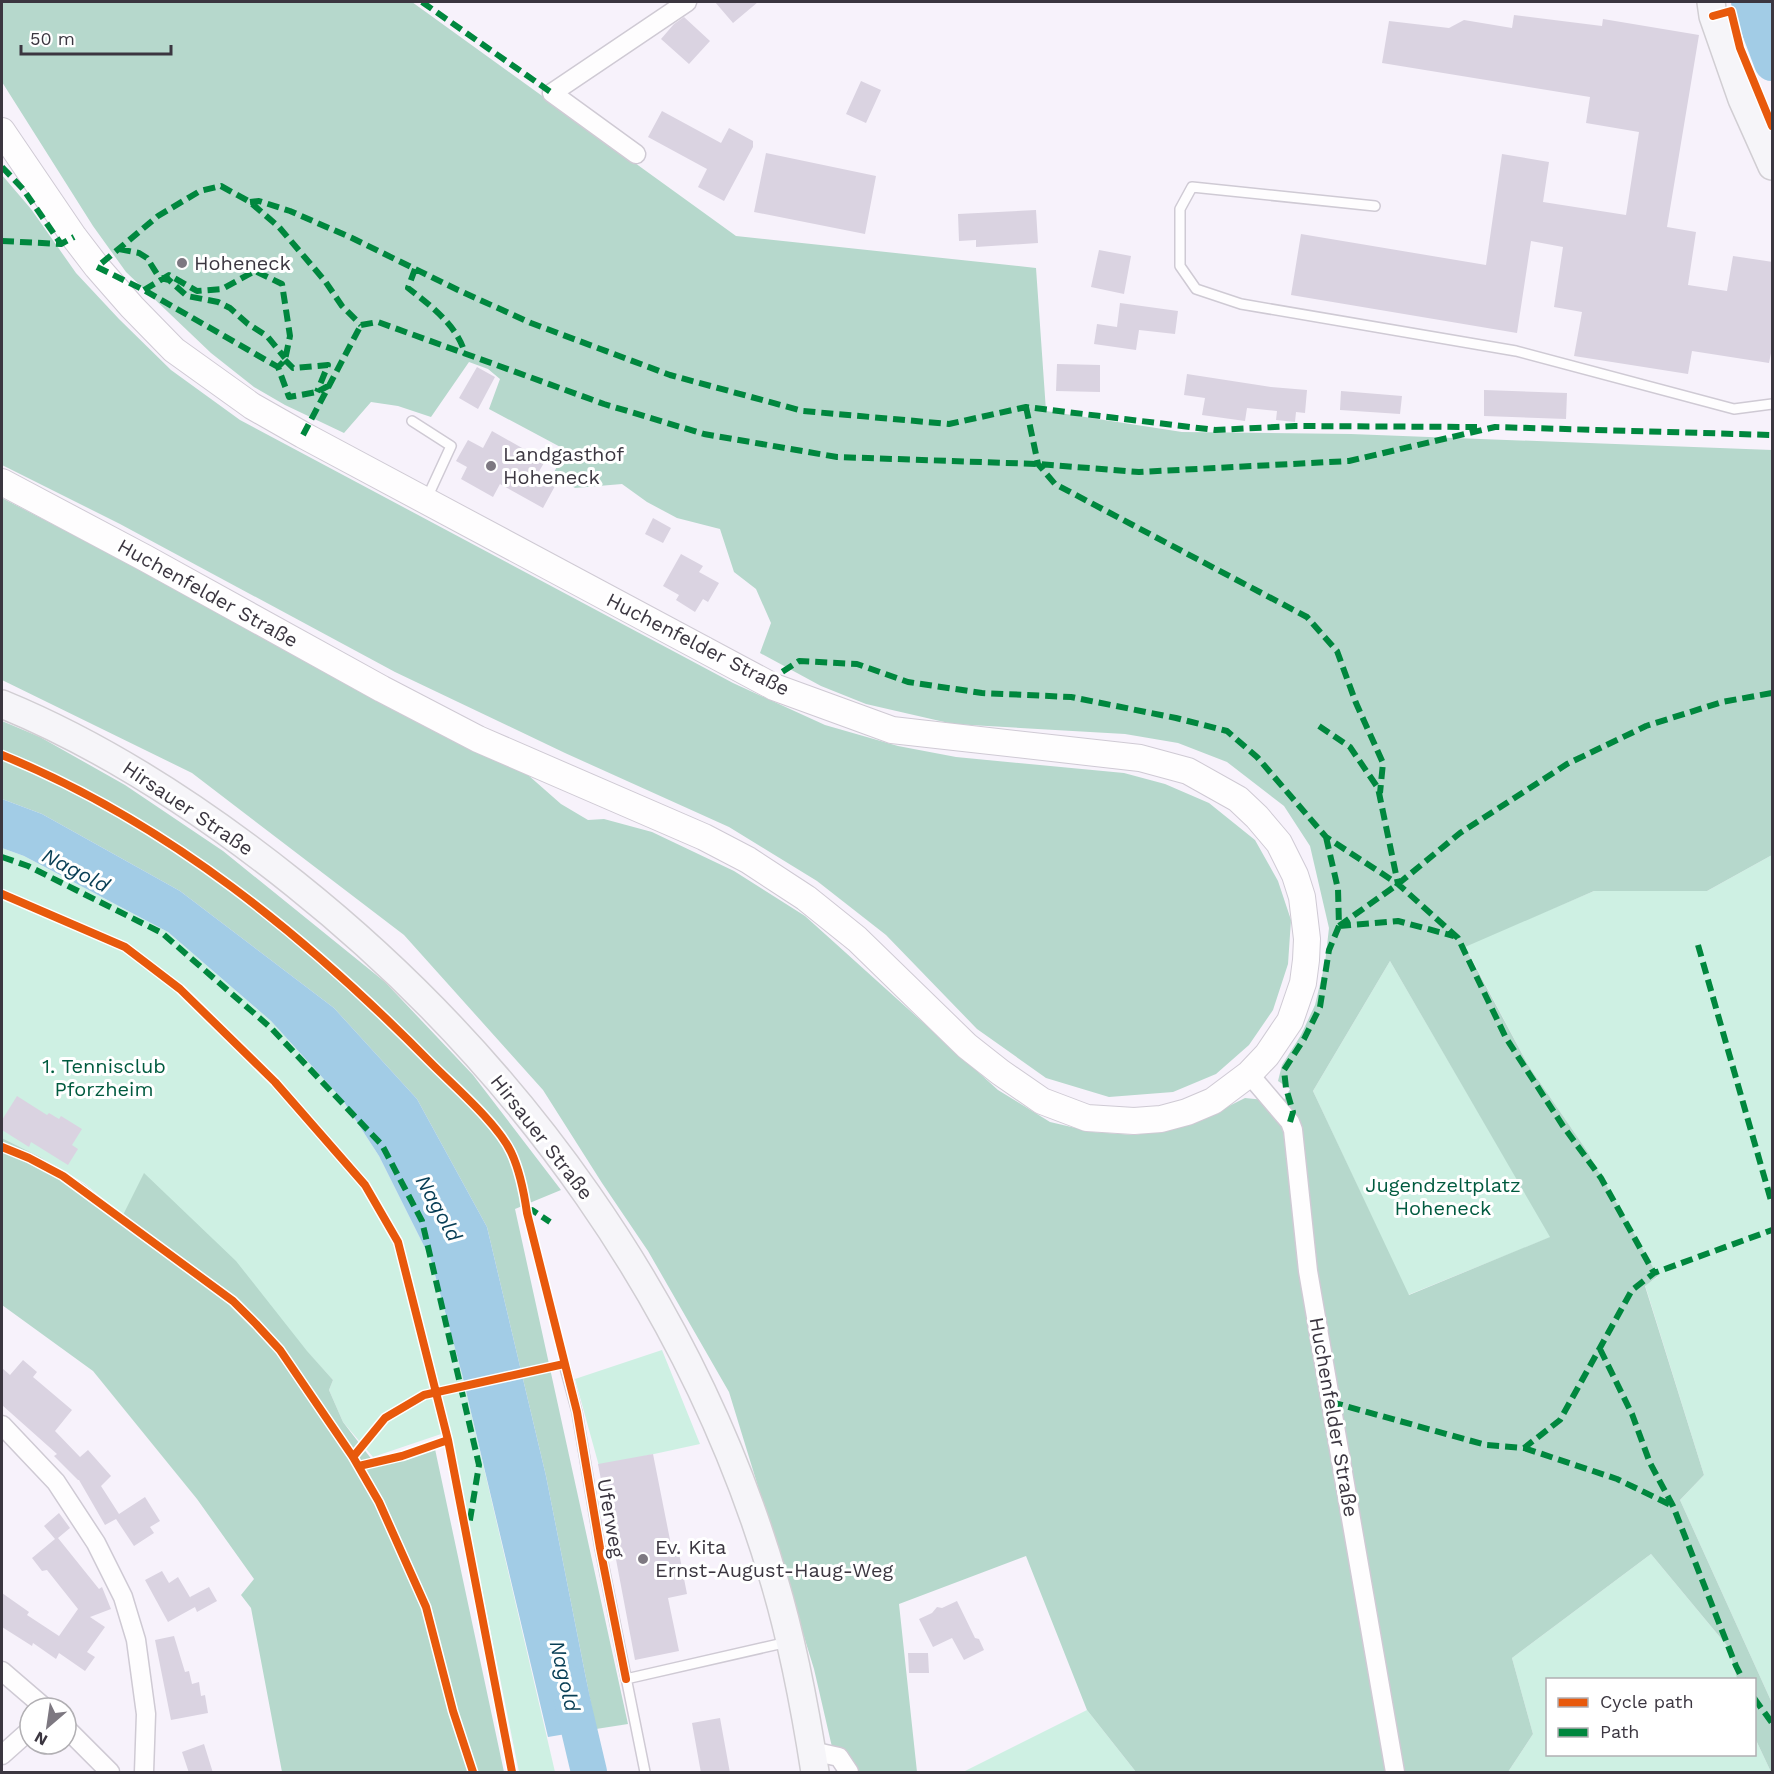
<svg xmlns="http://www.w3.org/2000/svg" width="1774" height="1774" font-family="'Work Sans',sans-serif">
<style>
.green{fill:#cef0e3}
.forest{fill:#b6d8cc;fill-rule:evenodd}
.water{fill:#a2cce6}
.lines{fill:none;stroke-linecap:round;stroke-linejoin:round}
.river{stroke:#a2cce6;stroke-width:36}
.building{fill:#dad3e1}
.service-casing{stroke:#cfcad4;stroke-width:12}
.minor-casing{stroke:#cfcad4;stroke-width:21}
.secondary-casing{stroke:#cfcad4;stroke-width:28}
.primary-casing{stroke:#d1ced3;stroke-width:30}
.service{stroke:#fefdfe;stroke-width:9}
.minor{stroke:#fefdfe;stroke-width:18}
.secondary{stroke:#fefdfe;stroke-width:26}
.primary{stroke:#f6f5f9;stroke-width:27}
.quiet{stroke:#00873e;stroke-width:6;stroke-dasharray:12 6;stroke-linecap:butt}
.cycleway-casing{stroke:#fff;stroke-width:11}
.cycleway{stroke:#e8590c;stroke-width:8}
.poi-dot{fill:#7d7881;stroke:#fff;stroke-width:2}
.labels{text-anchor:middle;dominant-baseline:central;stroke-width:6;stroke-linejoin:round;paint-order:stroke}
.poi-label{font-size:20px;fill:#3b3640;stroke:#fff;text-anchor:start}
.street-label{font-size:20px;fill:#3b3640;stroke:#fff}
.park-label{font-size:20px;fill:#005a3f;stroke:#fff}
.water-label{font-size:21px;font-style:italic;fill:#083e55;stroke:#fff}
</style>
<rect width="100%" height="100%" fill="#f7f2fb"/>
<path class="green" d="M2,848L24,856L168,932L271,1021L342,1099L379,1156L431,1260L462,1374L555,1772H519L450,1431L373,1457L343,1422L329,1390L333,1380L144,1174L124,1216L84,1183L40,1157L2,1138Z
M1772,855V1703L1680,1500L1704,1475L1645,1285L1658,1277L1587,1151L1528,1065L1465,946L1594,891H1707Z
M1390,961L1551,1237L1408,1295L1313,1091Z
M662,1350L700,1444L599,1466L575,1379Z
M1651,1554L1729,1648L1737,1679L1548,1680V1754H1754L1755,1738L1771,1772H1508L1533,1734L1512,1658Z
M1087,1710L1136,1772H963Z"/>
<path class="forest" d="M2,2H412L736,236L1036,268L1046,411L1182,432L1351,434L1772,450V855L1707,891H1594L1465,947L1528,1065L1587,1151L1658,1276L1645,1286L1704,1475L1680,1500L1772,1703V1772H1771L1755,1738L1754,1680L1737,1679L1729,1648L1651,1554L1512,1658L1533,1734L1508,1772H1136L1087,1710L1026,1556L899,1604L917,1772H857L843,1748L832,1747L814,1669L729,1392L648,1251L602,1183L543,1090L404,935L192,773L2,680V498L149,574L336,677L528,775L561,804L588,820L604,819L652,832L734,871L805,916L998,1090L1050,1122L1093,1132L1135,1135L1181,1126L1213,1114L1245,1098L1283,1102L1290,1089L1278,1081L1282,1065L1301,1035L1315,1005L1325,963L1329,928L1310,846L1284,806L1227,762L1178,743L1125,734L953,724L866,704L821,686L760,653L771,623L756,589L734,572L720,529L677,518L647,502L622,484L575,488L553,474L566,450L489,409L500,379L488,369L469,362L431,417L398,406L371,402L344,433L285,405L254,387L211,353L126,272L93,226L2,82ZM1390,961L1550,1237L1409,1295L1313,1091Z
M2,175L31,209L76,273L119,319L171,370L240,420L733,683L825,725L898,746L956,757L1124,773L1165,784L1209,803L1255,840L1278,881L1291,920L1288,964L1273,1010L1249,1045L1216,1074L1173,1092L1109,1097L1046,1078L977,1029L886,935L817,881L729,827L565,753L395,672L120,524L2,465Z
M2,721L40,737L125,785L223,851L385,982L473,1075L561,1190L515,1209L628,1724L596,1729L546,1476L487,1227L417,1099L334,1008L180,891L42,814L2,799Z
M2,1138L40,1157L84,1184L123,1215L144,1173L236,1261L307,1351L333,1380L329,1390L343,1422L376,1465L435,1449L504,1772H282L251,1608L241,1595L254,1579L197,1499L93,1371L2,1305Z"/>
<path class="water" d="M1762,2H1772V27L1763,10Z
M2,799L42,814L180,891L334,1008L417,1099L487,1227L546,1476L596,1729L548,1737L462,1374L431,1260L379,1156L342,1099L271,1021L168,932L24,856L2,848Z"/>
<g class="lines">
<path class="river" d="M1749,2L1772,63
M568,1683L589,1772"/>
</g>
<path class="building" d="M715,2H758L733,23Z
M1514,15L1602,26L1603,19L1699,35L1667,227L1696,232L1688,285L1727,291L1733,256L1773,262V343L1769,363L1692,351L1688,374L1574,356L1582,312L1554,307L1563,247L1531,241L1517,333L1291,295L1301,234L1486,265L1502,154L1549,162L1543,202L1626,215L1639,132L1586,123L1590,97L1382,63L1389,21L1449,28L1464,20L1512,28Z
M684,17L710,41L689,64L661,39L674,24Z
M861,81L881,90L866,123L846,114Z
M662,111L721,143L729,128L753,141V147L724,201L698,187L707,169L648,137Z
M766,153L876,176L865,234L754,212Z
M1036,210L1038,243L976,247V240L959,241L958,214Z
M1099,250L1131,256L1124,294L1091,287Z
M1120,303L1178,311L1175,334L1139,330L1136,350L1094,344L1097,324L1117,327Z
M1057,364L1100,365V392L1056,391Z
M477,367L495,377L478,409L459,398Z
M1187,374L1271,387L1307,390L1305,413L1296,412L1295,422L1276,420L1277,411L1247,408L1245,421L1202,415L1205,398L1184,395Z
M1484,390L1567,393L1566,419L1484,416Z
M1341,391L1402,396L1400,414L1340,410Z
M492,431L545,461L537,475L555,486L543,508L500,484L493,497L461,479L467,467L456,461L468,440L483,448Z
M653,518L671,528L663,543L645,534Z
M681,554L703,566L699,572L719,583L708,602L703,599L695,612L676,600L679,595L663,586Z
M17,1096L47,1115L49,1113L59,1119L61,1116L82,1129L72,1145L78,1149L68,1165L31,1142L29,1147L2,1130V1120Z
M23,1360L37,1372L33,1377L72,1410L55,1431L80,1457L88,1450L111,1476L101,1486L119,1514L145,1497L160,1521L150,1527L154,1533L134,1546L116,1519L105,1525L79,1480H78L54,1456L57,1454L2,1405V1368L10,1375Z
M653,1454L673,1555L679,1553L687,1594L668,1598L679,1651L635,1660L598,1464Z
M59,1513L70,1528L58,1538L99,1589L102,1587L111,1609L90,1617L105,1627L87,1652L95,1657L85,1671L59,1653L56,1659L33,1643L32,1646L2,1627V1593L29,1612L27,1615L59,1636L78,1609L47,1570L42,1571L32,1558L55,1539L44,1526Z
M162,1571L169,1583L178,1577L191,1599L190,1597L209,1587L217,1601L197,1612L195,1607L168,1622L145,1580Z
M957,1601L975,1638L979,1639L984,1650L964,1660L952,1638L933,1647L919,1619L932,1613L937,1607L942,1608Z
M174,1636L185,1672L189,1671L192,1684L199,1682L201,1696L205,1695L208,1713L171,1720L155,1640Z
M908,1653H928L929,1673H909Z
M720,1718L730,1773H701L692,1723Z
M204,1744L213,1773H189L182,1752Z"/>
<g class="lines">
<g class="service-casing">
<path id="service" d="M1375,206L1192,187L1180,209V266L1196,289L1241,304L1516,351L1734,409L1772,404
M412,421L451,446L427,498
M564,1364L577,1412L600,1548L645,1772
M626,1679L788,1642"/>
</g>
<g class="minor-casing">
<path id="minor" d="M636,154L552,93L687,2
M1249,1074L1290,1122L1293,1130L1308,1271L1395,1772
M2,1425L56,1482L96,1543L123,1597L136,1640L146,1714L144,1772
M2,1671L45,1708
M66,1728L110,1772
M812,1751L839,1757L849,1772
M2,1755L30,1730"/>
</g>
<g class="secondary-casing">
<path id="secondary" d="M2,131L74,237L97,267L132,307L174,350L252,406L303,435L774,687L892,730L1140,758L1188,771L1238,799L1257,817L1279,843L1295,875L1302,897L1307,939L1306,960L1303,983L1290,1021L1267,1055L1249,1074L1213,1101L1187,1112L1161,1119L1134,1121L1087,1118L1042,1101L1000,1072L967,1046L857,939L806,898L748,860L704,837L478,739L382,689L145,558L2,482"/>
</g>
<g class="primary-casing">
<path id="primary" d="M1711,2L1713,16L1742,99L1772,166
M2,704C109,748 205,812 295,884C518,1062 693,1304 774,1580C793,1643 805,1708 815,1772"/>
</g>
<use href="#service" class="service"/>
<use href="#minor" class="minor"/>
<use href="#secondary" class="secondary"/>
<use href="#primary" class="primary"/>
<path class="quiet" d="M422,2L552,93
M2,167L23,189L61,244
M250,202L259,201L290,211L352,238L458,290L531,323L670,375L803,411L949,424L1026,407L1215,430L1295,426L1477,427
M2,241L61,244L74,237
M119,249L139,253L147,258L157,274L161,278L169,280L187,296L218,302L230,308L248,324L267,336L285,358
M415,269L408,288C430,305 458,326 465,354
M144,290L169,275L197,291L222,289L255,271L282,284L290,336L285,360L278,367
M361,325L378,322L604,404L704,434L837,457L1038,464L1139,472L1349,461L1495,427L1772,435
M285,360L293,368L328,365L317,392
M330,385L317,392L289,397L278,367L144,290L97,267L158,216L200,191L221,186L250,202L279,227L325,281L342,306L361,325
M1026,407L1038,464L1055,484L1307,617L1337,651L1356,703L1383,763L1380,793
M303,435L361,325
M774,687L779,674L799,661L857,664L908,682L982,693L1071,697L1176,718L1227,731L1257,757L1326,837L1398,884L1458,938L1506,1038L1563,1126L1601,1178L1654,1273
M1319,726L1350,747L1378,788L1398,884
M2,857L28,866L162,933L271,1028L382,1145L422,1221L479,1465L469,1526
M1339,926L1398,884L1460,833L1567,764L1646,726L1722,702L1772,693
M1339,926L1398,921L1454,936
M1698,945L1772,1204
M1290,1122L1293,1112L1286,1088L1284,1070L1304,1039L1320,1007L1329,950L1339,926L1338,889L1326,837
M527,1213L532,1210L550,1222
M1600,1349L1632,1414L1650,1463L1673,1506L1736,1666L1743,1680
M1331,1402L1486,1445L1524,1448L1560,1420L1632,1290L1654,1273L1772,1230
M1524,1448L1617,1479L1673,1506
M1754,1698L1772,1723"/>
<g class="cycleway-casing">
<path id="cycleway" d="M1713,16L1731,11L1740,48L1772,126
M2,755C167,822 308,938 432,1064C456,1088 497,1123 511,1152C520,1171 524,1192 527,1213L577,1412L600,1548L626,1679
M2,894L125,947L180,989L275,1082L365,1185L398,1242L448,1440L512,1772
M2,1147L29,1158L63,1176L233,1301L256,1324L280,1350L353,1457L379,1502L426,1607L453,1711L473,1772
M353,1457L385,1418L424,1395L564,1364
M359,1466L402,1456L448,1440"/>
</g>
<use href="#cycleway" class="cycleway"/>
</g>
<g class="poi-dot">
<circle cx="182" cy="263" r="6"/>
<circle cx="491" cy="466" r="6"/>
<circle cx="643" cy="1559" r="6"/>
</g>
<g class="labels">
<g class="poi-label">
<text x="194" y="263">Hoheneck</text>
<text x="503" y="454">Landgasthof<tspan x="503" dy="23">Hoheneck</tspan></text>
<text x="655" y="1547">Ev. Kita<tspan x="655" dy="23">Ernst-August-Haug-Weg</tspan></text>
</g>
<g class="street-label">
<text transform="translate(208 593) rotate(29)">Huchenfelder Straße</text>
<text transform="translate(698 644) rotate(27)">Huchenfelder Straße</text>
<text transform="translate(188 808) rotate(34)">Hirsauer Straße</text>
<text transform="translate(542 1137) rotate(52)">Hirsauer Straße</text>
<text transform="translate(1334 1417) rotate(80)">Huchenfelder Straße</text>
<text transform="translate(611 1518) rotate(80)">Uferweg</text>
</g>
<g class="park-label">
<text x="104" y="1066">1. Tennisclub<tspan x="104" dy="23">Pforzheim</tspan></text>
<text x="1443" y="1185">Jugendzeltplatz<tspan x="1443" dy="23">Hoheneck</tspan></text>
</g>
<g class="water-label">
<text transform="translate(76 870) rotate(27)">Nagold</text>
<text transform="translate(439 1208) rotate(61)">Nagold</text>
<text transform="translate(565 1676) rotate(77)">Nagold</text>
</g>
</g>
<rect width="1774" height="1774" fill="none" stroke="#3b3640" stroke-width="6"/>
<rect x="1546" y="1678" width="210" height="78" fill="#ffffff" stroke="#b1afb3" stroke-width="1.5"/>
<rect x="1558" y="1698" width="30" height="9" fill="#e8590c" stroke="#b1afb3" stroke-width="1.5"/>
<text x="1600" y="1708" font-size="18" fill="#3b3640">Cycle path</text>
<rect x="1558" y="1728" width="30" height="9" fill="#00873e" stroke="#b1afb3" stroke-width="1.5"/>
<text x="1600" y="1738" font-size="18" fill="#3b3640">Path</text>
<g transform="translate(48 1726) rotate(209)"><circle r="28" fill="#ffffff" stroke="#b1afb3" stroke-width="1.5"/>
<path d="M0-4.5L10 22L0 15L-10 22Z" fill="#7d7881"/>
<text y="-9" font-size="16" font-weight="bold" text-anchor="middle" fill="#3b3640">N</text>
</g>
<path d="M21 45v9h150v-9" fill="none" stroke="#3b3640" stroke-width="3"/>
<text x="30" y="45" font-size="18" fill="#3b3640" stroke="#ffffff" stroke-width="4.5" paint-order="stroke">50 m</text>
</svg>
